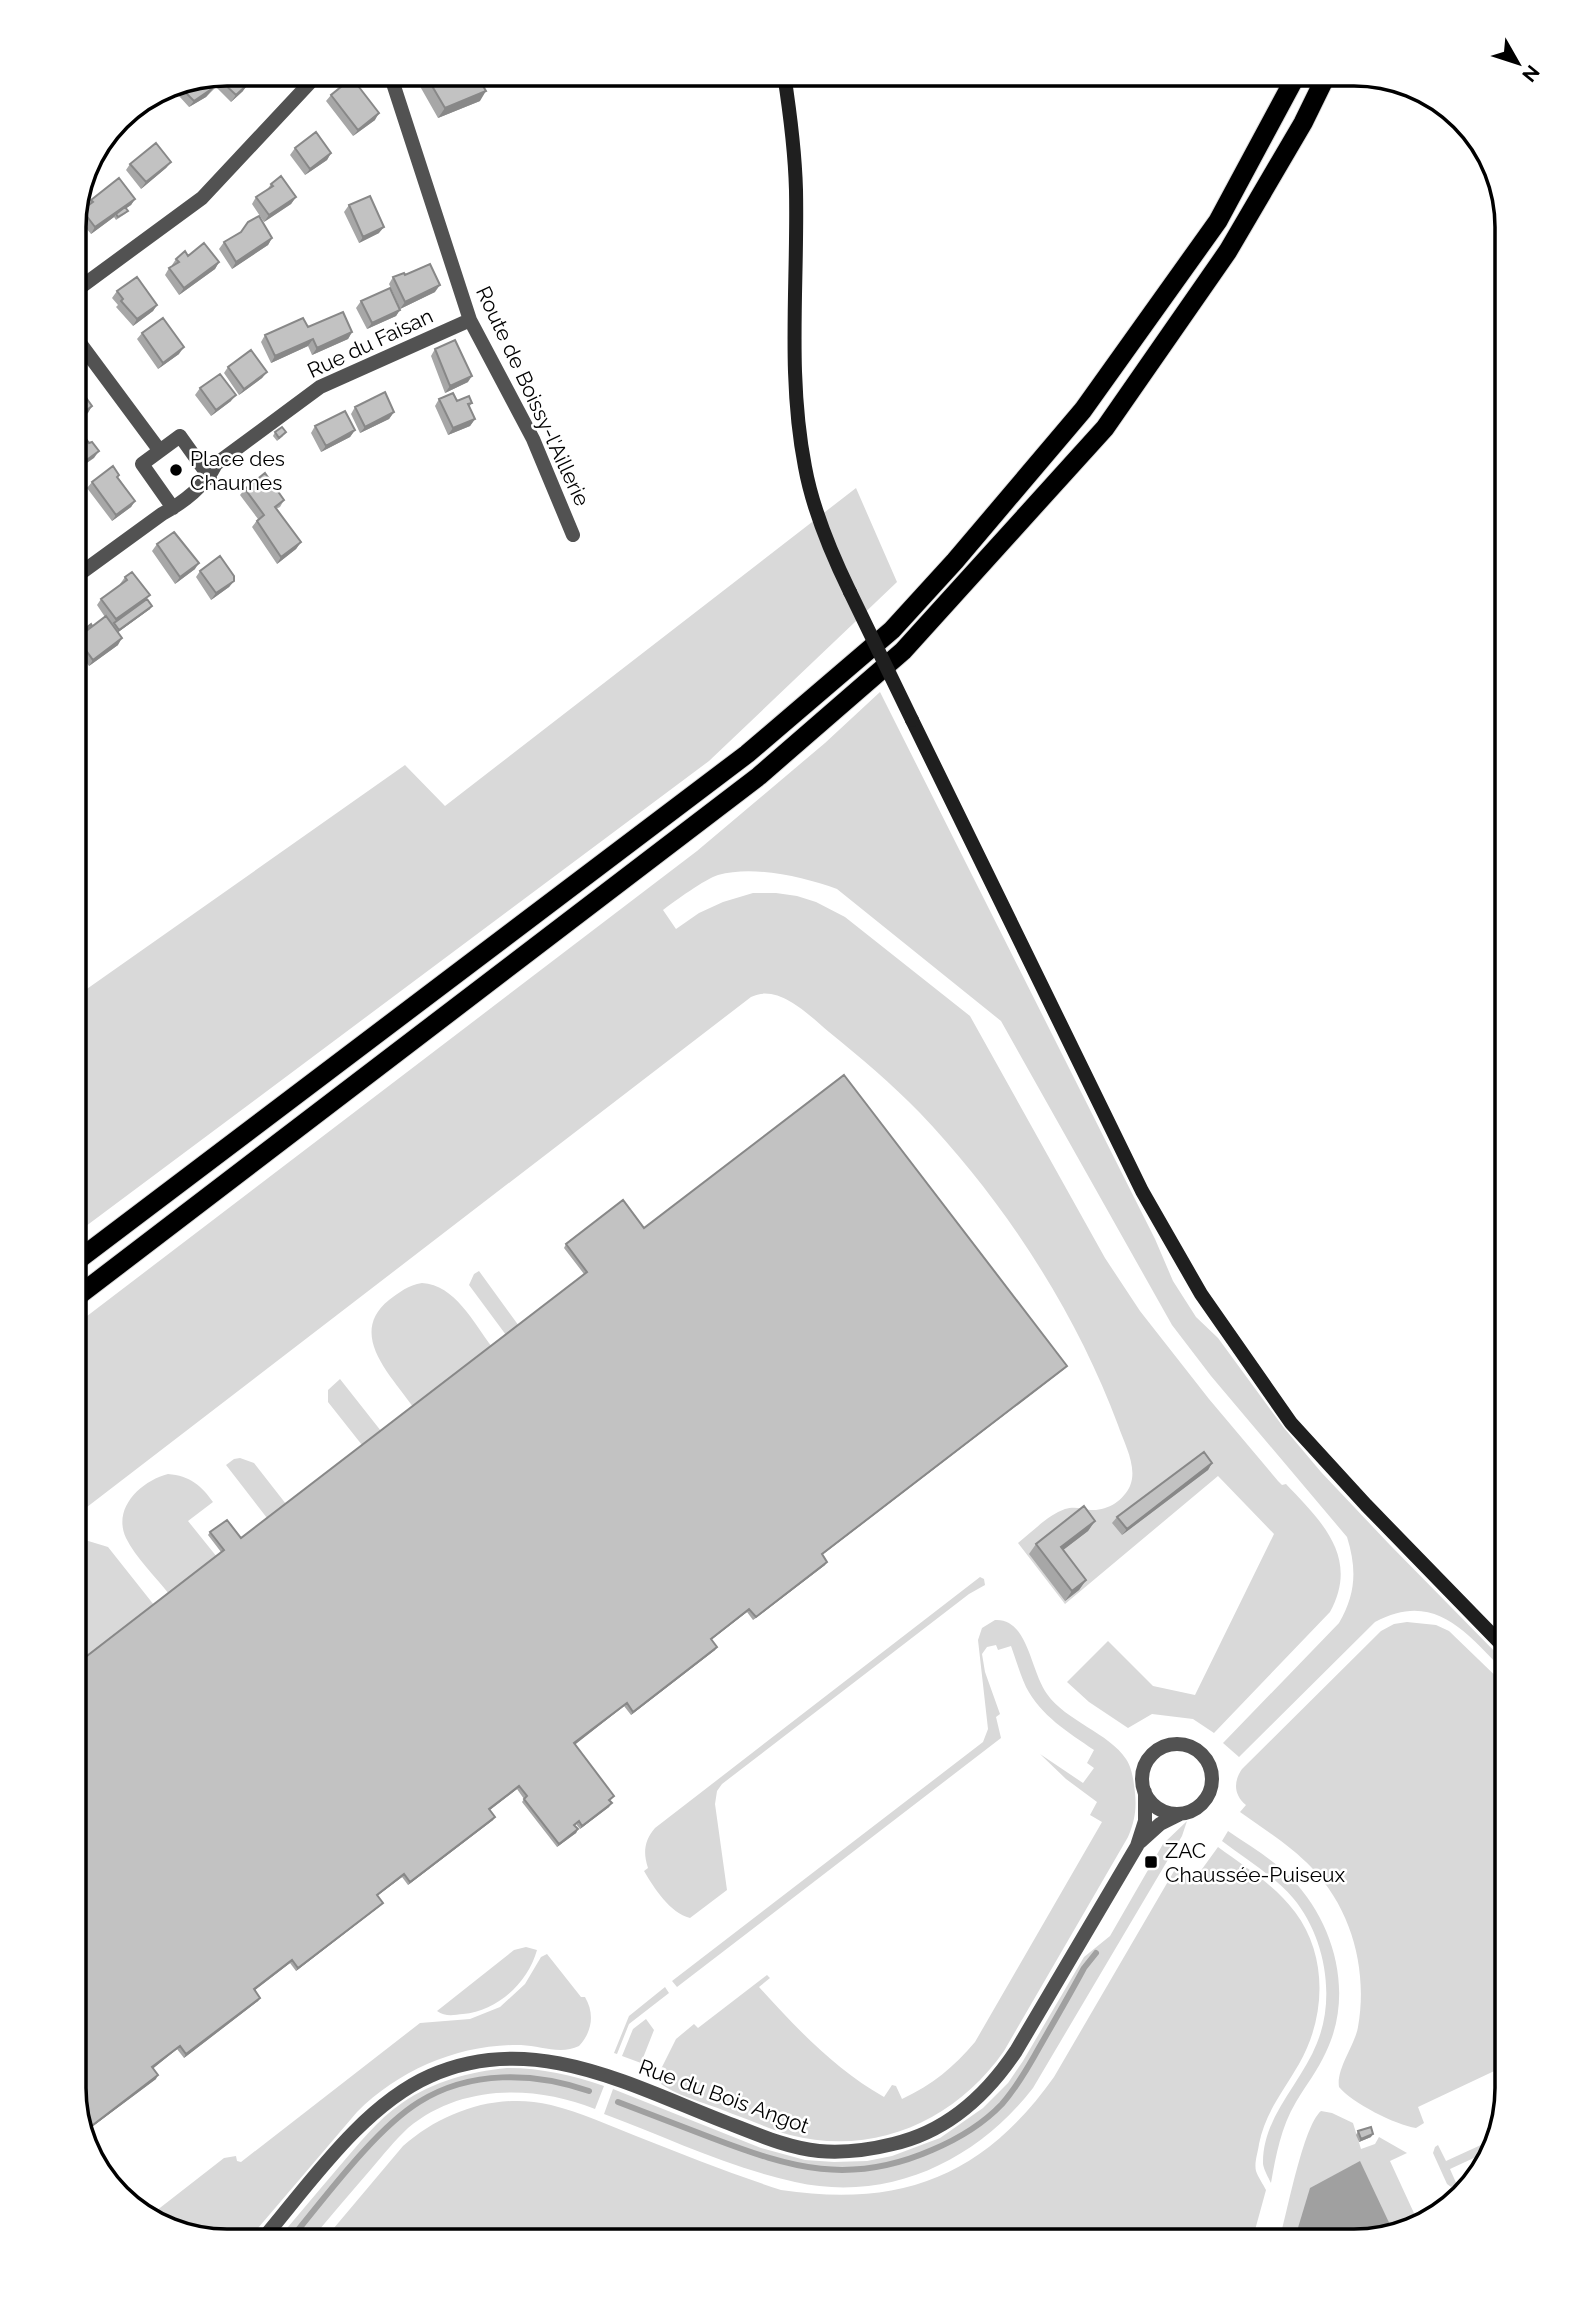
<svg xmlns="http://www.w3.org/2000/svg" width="1581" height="2315" font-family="Raleway,sans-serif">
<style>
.green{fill:#d9d9d9}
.water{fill:#a0a0a0}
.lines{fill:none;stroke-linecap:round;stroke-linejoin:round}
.stream{stroke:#a0a0a0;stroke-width:6}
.trunk-casing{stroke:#dbdbdb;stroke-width:21}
.minor{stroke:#525252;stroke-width:14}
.secondary{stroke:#1f1f1f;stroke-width:14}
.trunk{stroke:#000;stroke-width:19}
.secondary-bridge{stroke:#1f1f1f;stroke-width:14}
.wall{fill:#a7a7a7}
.shaded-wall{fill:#888}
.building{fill:#c2c2c2;stroke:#888;stroke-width:2}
.poi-dot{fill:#000;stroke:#fff;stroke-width:2.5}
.labels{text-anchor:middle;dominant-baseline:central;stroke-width:5;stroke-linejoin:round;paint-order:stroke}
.street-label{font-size:21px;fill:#000;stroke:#fff}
.poi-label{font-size:21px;fill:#000;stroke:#fff;text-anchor:start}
.rim{fill:none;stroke:#000;stroke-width:3.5}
</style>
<rect width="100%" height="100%" fill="#fff"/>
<path class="green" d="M856,488L897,582L709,761L74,1235V998L405,765L445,806Z
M880,692L1155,1239L1173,1281L1196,1317L1218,1338L1284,1428L1321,1472L1390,1545L1507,1664V1674C1468,1635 1436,1589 1375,1622L1239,1757L1223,1743L1339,1623C1356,1594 1357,1569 1347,1537L1211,1376L1172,1325L1001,1021L837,889C803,877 754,865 718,875C705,879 675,901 663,910L676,929L699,913L723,902L753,893H776L797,896L816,902L845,917L970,1016L1105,1258L1140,1311L1209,1399L1278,1481L1282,1485L1286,1484C1321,1521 1360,1557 1330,1612L1214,1733L1193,1719L1152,1714L1128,1728L1089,1702L1067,1682L1108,1641L1153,1686L1195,1695L1274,1534L1218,1476L1065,1604L1018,1543C1032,1532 1048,1515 1065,1509C1075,1506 1082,1509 1091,1510C1107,1511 1123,1501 1130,1486C1138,1467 1124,1443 1118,1425C1076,1312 1004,1201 920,1113C892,1084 860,1057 829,1032C810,1016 778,983 751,997L74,1517V1326L697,851L825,743Z
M479,1271L519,1326L506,1335L469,1285L474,1274Z
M422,1283C455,1285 473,1322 492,1347L413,1407C391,1375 347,1334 389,1300C400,1292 408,1285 422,1283Z
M340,1379L381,1431L362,1445L328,1402V1390Z
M240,1458L254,1463L286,1504L267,1518L226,1465L234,1459Z
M168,1474C190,1476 201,1485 213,1502L188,1521L217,1557L169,1594C155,1576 136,1558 126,1538C112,1508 141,1481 168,1474Z
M85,1540L108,1547L154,1605L74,1667V1543Z
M980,1577L984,1579L985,1585L969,1594L722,1784L717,1791L715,1804L727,1890L690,1918C670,1913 654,1888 644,1871L648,1868C643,1853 644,1841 655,1828Z
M995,1620C1028,1618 1030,1670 1047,1694C1066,1721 1109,1733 1126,1759C1131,1766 1133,1777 1134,1785C1137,1805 1136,1818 1128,1837L1004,2051C956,2120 875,2157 790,2135C770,2129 750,2120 730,2113C710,2104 679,2097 661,2084L660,2071L676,2039L694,2024L698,2028L767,1975L770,1978L759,1987C796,2028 836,2070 884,2097L892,2085L896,2086L902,2099C932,2085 954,2067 975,2042L1102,1822L1090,1815L1097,1802L1066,1779L1040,1754L1083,1783L1094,1768L1087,1763L1094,1750C1068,1732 1041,1716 1026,1687C1020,1674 1016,1660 1011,1646L998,1650L996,1645L987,1647L982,1654L985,1672L1000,1714L996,1717L1001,1738L677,1987L672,1981L983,1742L988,1729L978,1640L982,1628Z
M1407,1622L1436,1625L1449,1631L1507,1687V2065L1418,2107L1424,2123L1416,2128C1396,2125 1352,2103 1339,2087C1336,2069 1355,2045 1358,2027C1368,1970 1352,1910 1312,1868C1291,1846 1265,1830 1240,1812L1246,1805C1234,1795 1233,1782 1242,1769L1381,1631L1394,1624Z
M1187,1821L1182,1836L1033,2088C976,2161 889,2203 795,2182C730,2168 666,2137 604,2114L613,2089L761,2148L805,2160L834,2162L867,2161L892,2156L940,2138L983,2108L1008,2083L1023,2061L1084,1957L1110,1936L1163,1844Z
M1228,1831C1250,1846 1274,1860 1292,1879C1335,1924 1354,1994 1326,2052C1318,2070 1306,2085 1296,2102C1281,2127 1276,2155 1271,2183C1268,2177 1264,2170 1263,2164C1262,2117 1301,2084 1317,2043C1336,1997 1325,1936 1293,1898C1273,1875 1245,1859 1222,1841Z
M1218,1847C1245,1867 1275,1885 1295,1912C1328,1956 1326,2017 1299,2064C1284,2090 1265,2113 1259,2144C1258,2152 1254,2163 1256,2171C1258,2177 1263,2184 1266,2190L1252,2241H323L403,2146C443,2111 498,2092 551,2105C580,2112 608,2125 636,2136C684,2155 732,2174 781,2190C900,2208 983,2177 1054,2077L1177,1866L1197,1876Z
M526,1947L537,1950C528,1983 497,2011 463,2014C454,2015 445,2017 437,2011L514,1950Z
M547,1954L581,1997H585C595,2014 592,2032 579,2046C561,2055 541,2046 521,2045C460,2044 400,2069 357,2112L247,2241H217L147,2218L224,2158L236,2156L237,2161L241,2162L420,2023L470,2019L500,2007L525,1984L541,1957Z
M665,1987L669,1993L629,2024L617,2054L614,2053L629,2016Z
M646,2019L654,2030L641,2063L622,2056L633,2029Z
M507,2068C542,2068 571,2075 604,2086L595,2109C534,2085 461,2084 408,2128C395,2140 383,2155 372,2168C351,2192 330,2217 310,2241H276C297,2217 317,2192 338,2168C358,2145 377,2120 402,2103C434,2081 469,2072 507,2068Z
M1321,2111L1332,2113L1353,2123L1361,2149L1375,2144L1379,2137L1407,2153L1390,2161L1419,2224L1355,2241H1279C1287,2214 1303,2126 1321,2111Z
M1494,2139L1491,2150L1450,2169L1457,2185L1451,2187L1447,2184L1433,2153L1435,2147L1438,2145L1446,2161Z"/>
<path class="water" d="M1360,2161L1393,2231L1355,2241H1294L1310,2188Z"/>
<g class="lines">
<path class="stream" d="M618,2102C649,2114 680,2126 712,2138C791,2168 850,2186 932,2150C958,2139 982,2125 1002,2104C1017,2087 1029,2066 1040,2046C1055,2020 1070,1994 1084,1968L1096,1953
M289,2241C324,2199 374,2130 419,2102C470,2070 534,2072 589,2091"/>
<g class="trunk-casing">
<path id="trunk" d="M74,1263L747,754L892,630L955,561L1083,410L1218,221L1297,74
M74,1299L759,776L903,651L1105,428L1228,251L1303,123L1327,74"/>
</g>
<path class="minor" d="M390,74L470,320L533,439L573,535
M74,292L202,198L318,74
M74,335L160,451
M173,508L142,464L180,436L210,478
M74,578L162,514C183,503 206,485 216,464L320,387L470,320
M1142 1779a35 35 0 1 1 70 0a35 35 0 1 1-70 0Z
M1140,1842L1160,1824L1180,1814
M261,2241C308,2186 362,2106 430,2076C535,2029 635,2088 733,2125C761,2136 789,2148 819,2151C843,2153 869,2150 893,2144C946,2132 986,2096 1016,2051L1137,1846L1145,1821V1792"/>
<path class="secondary" d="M784,74C790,113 795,151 796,190C798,283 787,375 805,467C813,511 831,553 850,592
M912,720L1142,1191L1201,1294L1291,1423L1366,1505L1507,1650"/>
<use href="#trunk" class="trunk"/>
<path class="secondary-bridge" d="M850,592L912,720"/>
</g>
<path class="wall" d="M227,74L243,91L231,102L216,87L206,97L189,107L179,96L183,90Z
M287,74H298L293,79Z
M401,74H476L480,101L438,118L417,81L405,85Z
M331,95L375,120L353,136L326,101Z
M295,148L331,153L327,160L305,175L290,155Z
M171,162L166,168L141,189L126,170L130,164Z
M271,184L296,197L291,204L264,222L252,204L256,197L267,190Z
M135,199L131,205L126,208L128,211L125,214L116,220L114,217L91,234L77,217L91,200Z
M349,205L379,233L359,243L344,212Z
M272,238L268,245L232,269L219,249L224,242Z
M188,256L219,262L215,269L179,295L165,275L169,268L172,266V265L176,259Z
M405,275L435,292L400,309L396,316L367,329L356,308L361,301L398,304L389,284L393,277Z
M117,291L157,305L153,311L133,326L116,307L118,305L112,298Z
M352,332L348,339L312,355L308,346L271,363L261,342L265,335Z
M142,333L179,354L158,369L137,339Z
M435,349L468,382L445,393L431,356Z
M228,367L267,372L262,378L239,395L224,373Z
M200,388L231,401L211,416L195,395Z
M439,399L472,403L469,407L475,419L470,426L448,435L435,406Z
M355,407L394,412L389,419L360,433L351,414Z
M315,426L355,430L350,437L321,452L311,433Z
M275,432L283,436L277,441L273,436Z
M118,477L135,501L131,507L112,521L87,488L92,482Z
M245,489L284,500L280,507L276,509L301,542L296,549L277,564L252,527L258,519L240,495Z
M157,544L195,569L175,584L152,551Z
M200,571L234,581L229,587L211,600L196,577Z
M125,577L147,599L150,609L118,632V645L89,666L74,646V642L80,633L92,626L105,617L97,605L101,599L121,585L120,584Z
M644,1228L1064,1369L822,1555L825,1565L753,1620L747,1612L711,1640L715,1650L631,1715L624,1706L575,1744L614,1796L610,1801L609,1807L580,1829L576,1824L575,1826L578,1829L576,1833L557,1847L522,1802L524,1799L517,1789L490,1810L493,1820L408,1885L402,1877L377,1896L383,1903L380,1906L296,1971L290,1963L255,1990L260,1998L258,2001L184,2058L177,2049L153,2068L156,2079L85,2132L221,1552L208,1535L210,1532L241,1538L584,1274L564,1248L566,1244Z
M1212,1463L1208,1470L1122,1535L1112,1523L1117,1517Z
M1095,1521L1088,1531L1063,1550L1086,1580L1079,1590L1065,1601L1029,1554L1036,1544Z
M1358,2131L1371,2137L1359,2142L1356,2135Z"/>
<path class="shaded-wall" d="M416,74H422L417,81L405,85L412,75Z
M220,80L206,97L189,107L194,101Z
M248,84L243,91L231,102L236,95Z
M486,91L480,101L438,118L445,108Z
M379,113L375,120L353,136L358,130Z
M331,153L327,160L305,175L310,169Z
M171,162L166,168L141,189L146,182Z
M296,197L291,204L264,222L269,215Z
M135,199L131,205L117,215L116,214L114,217L91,234L95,227Z
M384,227L379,233L359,243L363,237Z
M272,238L268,245L232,269L236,262Z
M219,262L215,269L179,295L184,288Z
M440,285L435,292L400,309L405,302Z
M157,305L153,311L133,326L137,319Z
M400,310L396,316L367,329L372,323Z
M352,332L348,339L312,355L317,348Z
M313,339L308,346L271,363L275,356Z
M184,347L179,354L158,369L163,363Z
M267,372L262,378L239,395L244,389Z
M472,376L468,382L445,393L450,386Z
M236,395L231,401L211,416L216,410Z
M92,406L88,413L74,423V420Z
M394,412L389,419L360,433L365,427Z
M475,419L470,426L448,435L453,428Z
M355,430L350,437L321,452L326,446Z
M99,451L94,458L74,472L77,467Z
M135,501L131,507L112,521L116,515Z
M301,542L296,549L277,564L281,557Z
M199,563L195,569L175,584L180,577Z
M234,581L229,587L211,600L216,593Z
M152,606L150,609L117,633L119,630Z
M122,638L118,645L89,666L93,660Z
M84,665L79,672L74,676V673Z
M1067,1366L1064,1369L819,1557L822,1554Z
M1212,1463L1208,1470L1122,1535L1127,1529Z
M1095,1521L1088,1531L1054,1557L1061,1547Z
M827,1562L825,1565L753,1620L756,1617Z
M1086,1580L1079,1590L1065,1601L1072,1591Z
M749,1609L747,1612L708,1642L711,1639Z
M717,1647L715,1650L631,1715L633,1712Z
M627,1703L624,1706L572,1747L574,1743Z
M519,1786L517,1789L487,1812L489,1809Z
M612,1803L609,1807L580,1829L582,1826Z
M495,1817L493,1820L408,1885L410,1882Z
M578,1829L576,1833L557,1847L559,1844Z
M404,1874L402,1877L374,1898L377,1895Z
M383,1903L380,1906L296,1971L298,1968Z
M292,1960L290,1963L251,1993L254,1989Z
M260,1998L258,2001L184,2058L186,2054Z
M180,2046L177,2049L150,2071L152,2067Z
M158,2075L156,2079L85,2132V2131Z
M1373,2134L1371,2137L1359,2142L1361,2139Z"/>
<path class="building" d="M227,74H238L248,84L236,95L220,80L210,90L194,101L183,90L194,80Z
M425,74H476L486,91L445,108Z
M352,78L379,113L358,130L331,95Z
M316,132L331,153L310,169L295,148Z
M156,143L171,162L146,182L130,164Z
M281,176L296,197L269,215L256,197L273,186L271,184Z
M119,178L135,199L95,227L82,210L93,202L91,200Z
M370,196L384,227L363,237L349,205Z
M125,207L128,211L118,217L116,214Z
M259,216L272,238L236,262L224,242L241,232L248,222Z
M204,243L219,262L184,288L169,268L179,262L176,259L185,251L188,256Z
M430,264L440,285L405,302L393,277L404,273L405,275Z
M137,277L157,305L137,319L121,301L123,299L117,291Z
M390,288L400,310L372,323L361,301Z
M343,312L352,332L317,348L313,339L275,356L265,335L303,318L308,327Z
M163,318L184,347L163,363L142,333Z
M455,340L472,376L450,386L435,349Z
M251,350L267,372L244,389L228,367Z
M220,374L236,395L216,410L200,388Z
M74,381L92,406L74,420Z
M385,392L394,412L365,427L355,407Z
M453,393L457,401L469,396L472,403L468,404L475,419L453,428L439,399Z
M345,411L355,430L326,446L315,426Z
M77,426L89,443L92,442L99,451L77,467L74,463V429Z
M282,427L286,432L279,438L275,432Z
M113,466L119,475L117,477L135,501L116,515L92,482Z
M265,473L284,500L275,507L301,542L281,557L257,521L264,515L245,489Z
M174,532L199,563L180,577L157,544Z
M220,556L234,576V581L216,593L200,571Z
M132,572L150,595L116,619L101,599L127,580L125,577Z
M147,599L152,606L119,630L114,623Z
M106,616L122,638L93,660L77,638Z
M91,624L92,626L81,634L80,633Z
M74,652L84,665L74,673Z
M844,1075L1067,1366L822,1554L827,1562L756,1617L749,1609L711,1639L717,1647L633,1712L627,1703L574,1743L614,1796L609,1800L612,1803L582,1826L579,1821L574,1825L578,1829L559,1844L524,1799L527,1796L519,1786L489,1809L495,1817L410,1882L404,1874L377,1895L383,1903L298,1968L292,1960L254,1989L260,1998L186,2054L180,2046L152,2067L158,2075L85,2131L74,2088V1666L224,1550L210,1532L227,1520L241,1538L587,1272L566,1244L623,1200L644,1228Z
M1204,1452L1212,1463L1127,1529L1117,1517Z
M1084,1506L1095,1521L1061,1547L1086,1580L1072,1591L1036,1544Z
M1371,2127L1373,2134L1361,2139L1358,2131Z"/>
<g class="poi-dot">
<circle cx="176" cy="470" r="7"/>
<rect x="1144" y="1855" width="14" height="14" rx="3.5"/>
</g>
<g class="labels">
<g class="street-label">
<text transform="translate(370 343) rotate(-25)">Rue du Faisan</text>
<text transform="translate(533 396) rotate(65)">Route de Boissy-l'Aillerie</text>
<text transform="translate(724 2096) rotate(20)">Rue du Bois Angot</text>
</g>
<g class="poi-label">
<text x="190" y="458">Place des<tspan x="190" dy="24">Chaumes</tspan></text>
<text x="1165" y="1850">ZAC<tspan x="1165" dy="24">Chaussée-Puiseux</tspan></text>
</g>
</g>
<path d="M0 0H1581V2315H0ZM227 86H1354A141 141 0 0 1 1495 227V2088A141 141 0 0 1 1354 2229H227A141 141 0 0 1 86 2088V227A141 141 0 0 1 227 86Z" fill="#fff" fill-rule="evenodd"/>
<path class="rim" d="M227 86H1354A141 141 0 0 1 1495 227V2088A141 141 0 0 1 1354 2229H227A141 141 0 0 1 86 2088V227A141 141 0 0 1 227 86Z"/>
<g transform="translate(1518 63) rotate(129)" stroke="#ffffff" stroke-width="5" paint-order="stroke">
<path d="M0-5L12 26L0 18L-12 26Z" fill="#000000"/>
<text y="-10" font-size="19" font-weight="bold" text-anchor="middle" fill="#000000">N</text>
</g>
</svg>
